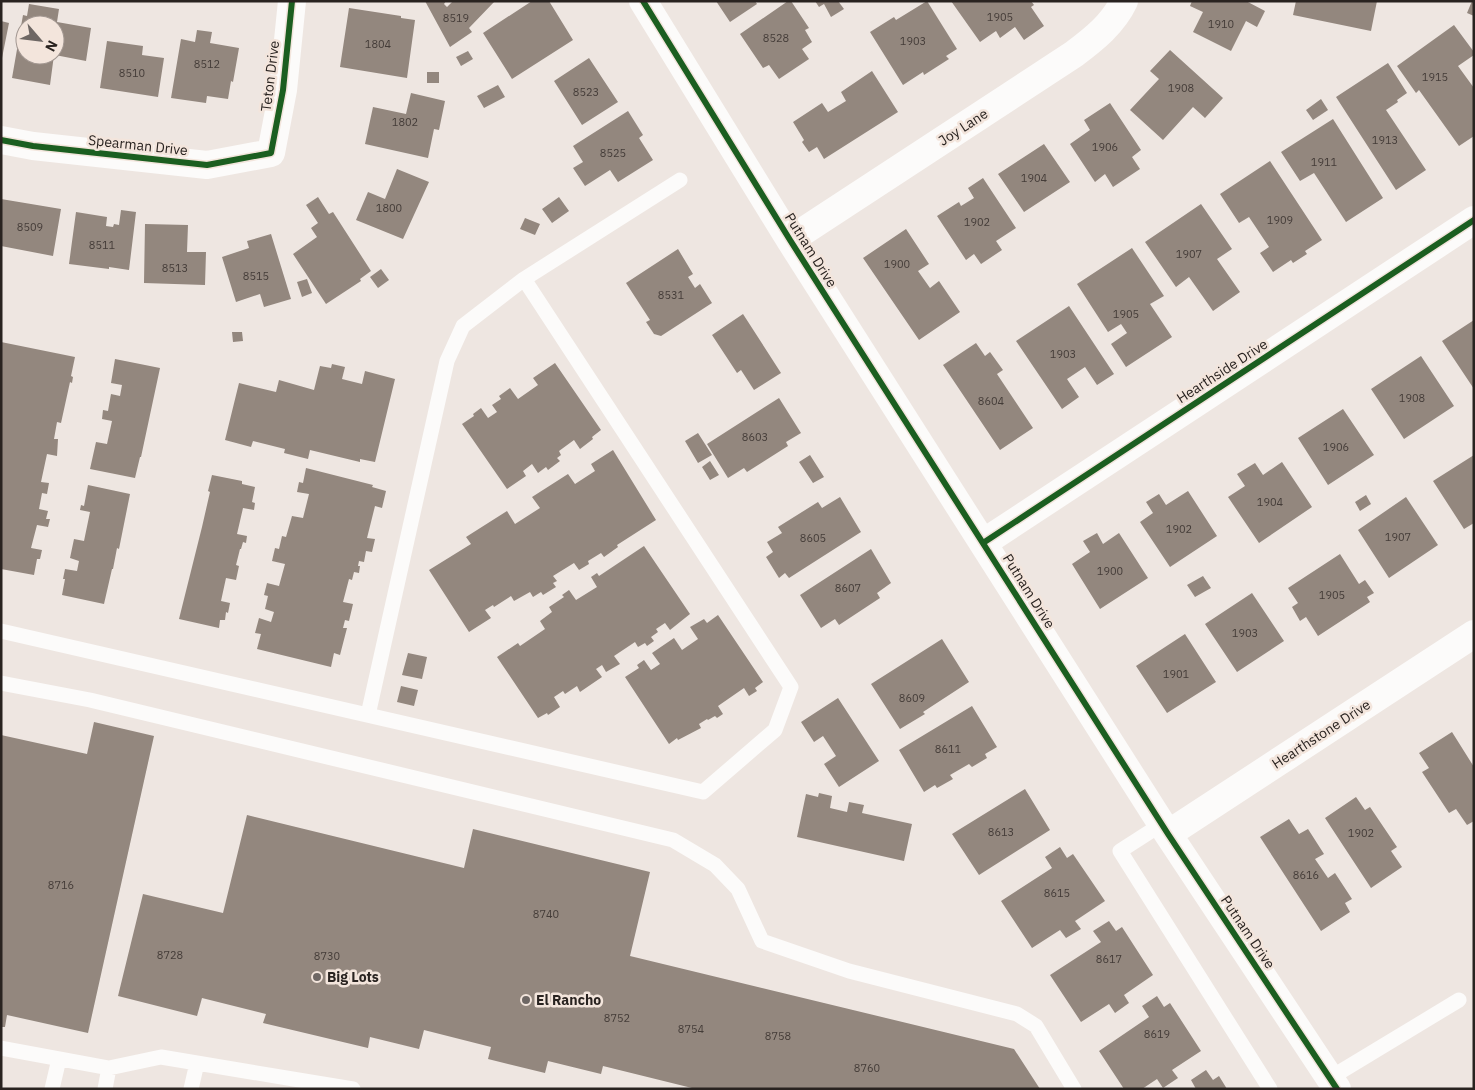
<svg xmlns="http://www.w3.org/2000/svg" width="1475" height="1090" font-family="'IBM Plex Sans',sans-serif">
<style>
.building{fill:#93877e}
.lines{fill:none;stroke-linecap:round;stroke-linejoin:round}
.service{stroke:#fcfbfa;stroke-width:15}
.minor{stroke:#fcfbfa;stroke-width:28}
.cycleway-casing{stroke:#f3e5dc;stroke-width:9}
.cycleway{stroke:#1b5e20;stroke-width:6}
.poi-dot{fill:#6e6764;stroke:#f3e5dc;stroke-width:2}
.labels{text-anchor:middle;dominant-baseline:central;stroke-width:5;stroke-linejoin:round;paint-order:stroke}
.number-label{font-size:11px;fill:#443c38}
.street-label{font-size:14px;fill:#292320;stroke:#f3e5dc}
.poi-label{font-size:14px;font-weight:bold;fill:#292320;stroke:#f3e5dc;text-anchor:start}
</style>
<rect width="100%" height="100%" fill="#eee6e1"/>
<path class="building" d="M425,1H446L444,4L447,7L453,1H495L469,28L472,32L450,47Z
M532,1H549L573,40L512,79L483,33Z
M716,1H755L757,4L730,22Z
M788,1H791L809,28L805,30L812,42L802,49L809,59L779,79L769,65L763,68L740,34Z
M815,1H838L844,9L831,17L824,4L819,7Z
M927,1L957,49L946,56L949,59L924,75L923,72L903,85L870,32L894,17L896,20Z
M951,1H1031L1034,5L1031,7L1044,26L1024,40L1015,27L1000,38L996,31L980,42Z
M1192,1H1246L1265,11L1257,27L1246,21L1231,51L1193,32L1203,12L1190,6Z
M1296,1H1377L1371,31L1293,15Z
M1472,1H1474V16L1467,13Z
M29,4L59,9L57,22L91,28L86,61L55,55V25H25V55H54L50,85L12,78L23,15L27,16Z
M349,8L401,16V18L415,20L407,78L340,67Z
M1,21L9,23L2,58H1Z
M1454,25L1474,52V55L1458,66L1474,88V136L1459,146L1419,90L1416,93L1397,66Z
M197,30L212,32L210,43L239,48L233,82L231,81L228,99L207,96L206,103L171,98L181,39L195,42Z
M107,41L143,46L142,55L164,58L158,97L100,88Z
M1170,50L1223,98L1205,118L1193,107L1163,140L1130,110L1159,79L1150,71Z
M468,51L473,59L461,66L456,57Z
M589,58L618,102L582,125L554,81Z
M1388,63L1407,93L1397,100L1398,102L1386,110L1426,170L1396,190L1336,97Z
M872,71L898,112L824,159L817,147L809,152L802,142L804,140L793,122L822,103L828,112L846,101L841,92Z
M427,72H439V83H427Z
M498,85L505,97L484,108L477,96Z
M411,93L445,101L439,130L434,129L428,158L365,144L373,107L406,114Z
M1321,99L1328,110L1313,120L1306,110Z
M1110,103L1141,150L1132,157L1140,169L1113,187L1105,174L1095,182L1070,144L1090,130L1084,120Z
M628,111L643,135L639,138L653,160L618,182L610,170L585,186L573,168L583,162L573,146Z
M1333,119L1383,198L1346,222L1314,173L1300,181L1281,152Z
M1044,144L1070,182L1024,212L998,174Z
M1270,161L1322,240L1305,251L1307,254L1293,263L1291,260L1273,272L1260,253L1269,247L1249,217L1239,223L1220,194Z
M397,169L429,182L403,239L356,220L368,192L385,199Z
M983,178L1016,228L996,241L1002,250L981,264L974,254L966,260L937,216L959,202L961,206L974,198L968,188Z
M318,197L329,214L333,212L371,271L360,279L361,281L326,304L293,254L317,237L311,228L318,223L306,205Z
M559,197L569,211L552,223L542,209Z
M1,199L61,209L53,256L1,246Z
M1201,204L1232,249L1217,259L1240,292L1213,311L1189,277L1176,287L1145,242Z
M121,210L136,212L129,270L109,267V269L69,264L76,212L107,217L106,226L113,227L114,224L119,225Z
M525,218L540,224L535,235L520,229Z
M145,224L188,225L187,252H206L205,285L144,283Z
M906,229L929,264L918,271L930,288L939,281L960,312L919,340L863,258Z
M271,234L291,299L264,307L260,294L236,302L222,257L249,248L247,241Z
M1132,248L1164,296L1150,304L1172,337L1126,367L1111,344L1127,333L1121,324L1108,332L1077,284Z
M678,249L693,274L688,277L695,288L700,284L712,303L661,336L654,334L646,322L650,320L626,283Z
M381,269L389,280L378,288L370,277Z
M307,279L312,293L302,297L297,282Z
M1069,306L1114,374L1097,385L1085,367L1067,379L1079,397L1062,409L1016,341Z
M743,314L781,373L754,390L741,370L737,373L712,335Z
M1474,320V389L1442,341Z
M232,332H242L243,341L233,342Z
M1,342L75,357L71,376L73,377L72,383L70,382L61,423L57,422L54,439H58L57,456L47,454L41,482L49,483L47,494L42,493L39,509L48,511L46,519H50L48,527L37,525L31,548L42,550L40,559H37L34,575L1,569Z
M976,343L985,356L990,352L1003,370L997,374L1033,428L1000,450L943,365Z
M1421,356L1454,406L1404,439L1371,389Z
M115,359L160,368L141,457H140L135,478L90,469L96,442L107,444L112,421L102,419L103,410L108,411L111,394L120,396L122,385L111,383Z
M555,363L601,430L592,437L593,439L580,449L574,440L559,451L561,455L557,458L560,461L548,470L546,467L538,473L532,464L523,471L526,476L507,489L462,424L474,416L473,414L481,408L488,418L497,412L492,405L501,399L499,396L510,388L518,399L538,385L533,378Z
M332,364L345,367L342,379L362,384L365,371L395,379L375,462L360,459V462L310,450L308,459L284,453L285,449L253,441L251,447L225,440L239,383L276,392L279,380L314,390L320,366L331,368Z
M779,398L801,433L786,442L788,446L747,472L744,468L728,478L707,444Z
M1343,409L1374,455L1328,485L1298,438Z
M698,433L712,455L698,463L685,441Z
M613,450L656,520L617,545L618,547L604,557L601,553L588,561L589,564L579,570L574,563L553,576L557,581L553,583L556,587L543,595L541,592L533,597L530,592L514,601L511,596L494,607L493,605L485,610L491,618L469,632L429,570L471,544L466,537L507,511L515,524L540,508L532,497L568,474L575,484L595,471L591,464Z
M810,455L824,477L813,483L799,462Z
M1474,455V523L1464,529L1433,481Z
M710,461L719,475L710,480L702,467Z
M1282,462L1312,507L1259,543L1228,497L1245,486L1237,474L1255,463L1263,475Z
M306,468L373,485L372,487L386,491L382,508L375,506L367,538L375,539L372,552L366,551L364,562L359,561L358,566H360L359,573L354,572L352,580L349,579L343,602L353,604L349,621L345,620L343,628H347L340,655L334,653L331,667L257,649L261,634L255,633L259,618L271,622L274,612L265,609L268,596L264,595L267,583L279,586L285,564L272,561L275,548L279,549L282,536L286,537L292,516L303,518L309,494L297,492L299,482L303,483Z
M212,475L242,481V484L255,487L252,502L255,503L254,510L243,508L237,534L247,536L246,543L243,542L241,549H240L236,565L239,566L236,580L226,578L221,601L230,603L228,613L226,612L225,620H220L219,628L179,619L202,527L210,492L208,491Z
M88,485L130,494L119,549L117,548L113,569H112L104,604L62,595L65,579H63L65,569L77,571L79,561L70,558L74,539L84,541L90,512L80,510L81,505L84,506Z
M1188,491L1217,536L1170,567L1140,522L1153,513L1146,502L1159,494L1166,505Z
M1366,495L1371,504L1360,511L1355,502Z
M840,497L861,532L789,578L785,573L779,578L766,557L773,552L767,542L782,533L778,527L818,502L822,508Z
M1406,497L1438,545L1389,578L1358,530Z
M1097,533L1103,544L1119,533L1148,578L1100,609L1072,564L1090,552L1083,541Z
M644,546L690,614L670,630L665,623L656,629L658,632L651,637L654,641L647,646L645,643L638,647L635,642L614,656L620,664L606,672L602,665L596,669L602,677L580,692L577,686L565,694L563,691L554,697L560,707L548,715L547,713L538,718L497,657L518,643L520,646L545,629L540,621L552,612L549,607L564,597L562,595L569,590L576,600L597,587L591,577L597,573L599,576Z
M871,549L891,583L877,593L880,598L839,625L835,619L821,628L800,595Z
M1340,554L1359,584L1365,580L1374,593L1367,597L1370,602L1318,636L1306,617L1300,621L1292,607L1298,603L1288,588Z
M1203,576L1211,588L1195,597L1187,585Z
M1252,593L1284,641L1237,672L1205,624Z
M718,615L763,682L755,688L757,691L749,696L744,688L718,706L723,714L717,718L715,716L708,720L707,719L699,724L701,728L678,740L677,738L669,744L625,677L639,668L637,665L644,660L651,670L660,664L652,653L674,638L682,650L698,639L690,627L704,619L707,623Z
M1185,634L1216,682L1167,713L1136,666Z
M942,639L969,682L923,712L925,714L900,729L871,684Z
M408,653L427,657L422,679L402,675Z
M401,686L418,690L414,706L397,702Z
M838,698L879,761L839,787L824,764L836,756L823,736L814,742L801,722Z
M972,706L997,747L985,754L987,758L972,767L969,764L950,775L953,779L937,788L935,785L924,792L899,750Z
M94,722L154,736L88,1033L7,1015L5,1027H1V735L87,754Z
M1452,732L1474,767V821L1467,825L1456,809L1449,813L1422,772L1429,768L1419,753Z
M1025,789L1050,830L979,875L952,834Z
M819,793L832,796L830,808L847,812L849,802L864,805L862,813L912,824L904,861L797,837L806,794L818,797Z
M1356,797L1365,810L1370,807L1397,847L1391,851L1402,867L1371,888L1325,818Z
M247,815L464,868L473,829L650,872L630,956L1014,1049L1040,1089H696L603,1066L601,1074L548,1061L545,1073L488,1059L491,1047L424,1030L419,1049L370,1037L368,1048L263,1023L266,1014L202,998L197,1016L118,996L143,894L223,913Z
M1289,819L1299,834L1308,829L1324,854L1315,859L1328,878L1335,873L1352,899L1345,903L1350,912L1321,931L1260,837Z
M1060,847L1067,858L1073,854L1105,901L1075,921L1081,929L1066,938L1060,930L1032,948L1001,901L1052,868L1045,857Z
M1109,921L1116,931L1122,927L1153,975L1124,995L1129,1003L1115,1013L1109,1004L1081,1022L1050,975L1101,942L1093,931Z
M1157,996L1164,1007L1170,1003L1201,1051L1172,1070L1178,1078L1163,1088L1157,1079L1142,1089H1124L1099,1051L1149,1017L1142,1006Z
M1206,1070L1213,1080L1219,1076L1227,1089H1196L1191,1080Z"/>
<g class="lines">
<path class="service" d="M1,631L703,792L775,730L791,687L524,279
M1,683L90,700L673,840L715,865L738,889L762,941L849,971L1017,1014L1036,1026L1074,1089
M368,715L447,361L463,326L524,279L680,180
M1162,824L1120,851L1270,1089
M1,1048L109,1068L161,1057L353,1089
M1330,1078L1459,1000
M52,1089L59,1059
M105,1089L109,1068
M191,1089L197,1063"/>
<path class="minor" d="M643,1L790,240L1168,834L1337,1089
M1,140L33,146L207,165L271,153L283,90L292,1
M790,240L1074,54C1094,39 1113,24 1124,1
M983,543L1474,220
M1168,834L1474,634"/>
<g class="cycleway-casing">
<path id="cycleway" d="M643,1L790,240L1168,834L1337,1089
M1,140L33,146L207,165L271,153L283,90L292,1
M983,543L1474,220"/>
</g>
<use href="#cycleway" class="cycleway"/>
</g>
<g class="poi-dot">
<circle cx="317" cy="977" r="5"/>
<circle cx="526" cy="1000" r="5"/>
</g>
<g class="labels">
<g class="number-label">
<text x="1000" y="17">1905</text>
<text x="456" y="18">8519</text>
<text x="1221" y="24">1910</text>
<text x="776" y="38">8528</text>
<text x="913" y="41">1903</text>
<text x="378" y="44">1804</text>
<text x="207" y="64">8512</text>
<text x="132" y="73">8510</text>
<text x="1435" y="77">1915</text>
<text x="1181" y="88">1908</text>
<text x="586" y="92">8523</text>
<text x="405" y="122">1802</text>
<text x="1385" y="140">1913</text>
<text x="1105" y="147">1906</text>
<text x="613" y="153">8525</text>
<text x="1324" y="162">1911</text>
<text x="1034" y="178">1904</text>
<text x="389" y="208">1800</text>
<text x="1280" y="220">1909</text>
<text x="977" y="222">1902</text>
<text x="30" y="227">8509</text>
<text x="102" y="245">8511</text>
<text x="1189" y="254">1907</text>
<text x="897" y="264">1900</text>
<text x="175" y="268">8513</text>
<text x="256" y="276">8515</text>
<text x="671" y="295">8531</text>
<text x="1126" y="314">1905</text>
<text x="1063" y="354">1903</text>
<text x="1412" y="398">1908</text>
<text x="991" y="401">8604</text>
<text x="755" y="437">8603</text>
<text x="1336" y="447">1906</text>
<text x="1270" y="502">1904</text>
<text x="1179" y="529">1902</text>
<text x="1398" y="537">1907</text>
<text x="813" y="538">8605</text>
<text x="1110" y="571">1900</text>
<text x="848" y="588">8607</text>
<text x="1332" y="595">1905</text>
<text x="1245" y="633">1903</text>
<text x="1176" y="674">1901</text>
<text x="912" y="698">8609</text>
<text x="948" y="749">8611</text>
<text x="1001" y="832">8613</text>
<text x="1361" y="833">1902</text>
<text x="1306" y="875">8616</text>
<text x="61" y="885">8716</text>
<text x="1057" y="893">8615</text>
<text x="546" y="914">8740</text>
<text x="170" y="955">8728</text>
<text x="327" y="956">8730</text>
<text x="1109" y="959">8617</text>
<text x="617" y="1018">8752</text>
<text x="691" y="1029">8754</text>
<text x="1157" y="1034">8619</text>
<text x="778" y="1036">8758</text>
<text x="867" y="1068">8760</text>
</g>
<g class="street-label">
<text transform="translate(270 76) rotate(-83)">Teton Drive</text>
<text transform="translate(963 127) rotate(-33)">Joy Lane</text>
<text transform="translate(138 145) rotate(6)">Spearman Drive</text>
<text transform="translate(811 250) rotate(58)">Putnam Drive</text>
<text transform="translate(1222 371) rotate(-33)">Hearthside Drive</text>
<text transform="translate(1029 591) rotate(58)">Putnam Drive</text>
<text transform="translate(1321 734) rotate(-33)">Hearthstone Drive</text>
<text transform="translate(1248 932) rotate(56)">Putnam Drive</text>
</g>
<g class="poi-label">
<text x="327" y="977">Big Lots</text>
<text x="536" y="1000">El Rancho</text>
</g>
</g>
<rect width="1475" height="1090" fill="none" stroke="#292320" stroke-width="5"/>
<g transform="translate(40 40) rotate(118)"><circle r="24" fill="#f3e5dc" stroke="#a29791"/>
<path d="M0-4L9 19L0 12L-9 19Z" fill="#6e6764"/>
<text y="-8" font-size="14" font-weight="bold" text-anchor="middle" fill="#292320">N</text>
</g>
</svg>
